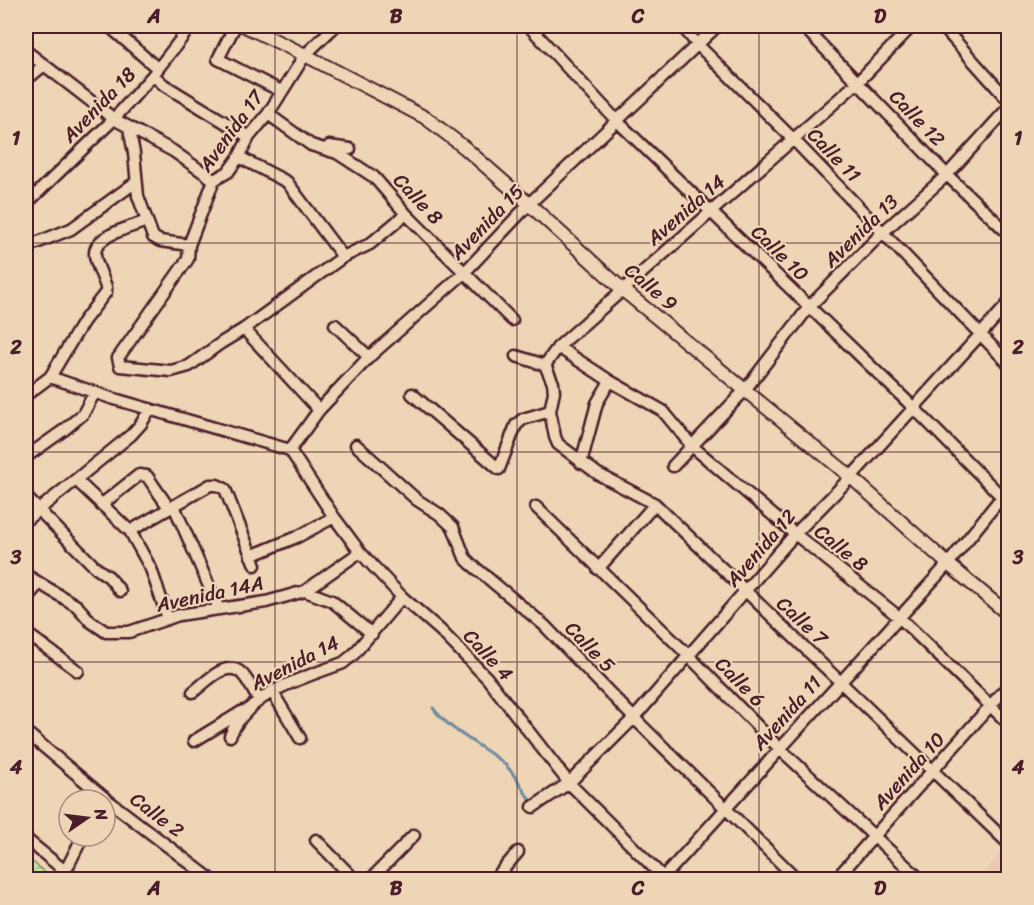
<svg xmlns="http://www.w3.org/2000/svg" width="1034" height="905" font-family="Sriracha,sans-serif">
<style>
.built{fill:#ebc9ae}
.forest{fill:url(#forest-crowns);stroke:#868266;stroke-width:1.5}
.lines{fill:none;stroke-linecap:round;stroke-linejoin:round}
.stream{stroke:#728b9f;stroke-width:3}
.minor-casing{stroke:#4a1f2b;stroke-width:15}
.tertiary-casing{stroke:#4a1f2b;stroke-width:16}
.minor{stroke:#eed5b6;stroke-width:10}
.tertiary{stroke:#eed5b6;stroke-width:12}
.grid{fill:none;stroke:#4a1f2b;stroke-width:1.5;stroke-opacity:0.55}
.labels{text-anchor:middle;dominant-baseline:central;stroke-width:4.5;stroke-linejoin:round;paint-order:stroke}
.street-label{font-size:20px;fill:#4a1f2b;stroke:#eed5b6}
.neatline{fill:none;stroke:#4a1f2b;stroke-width:2}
.grid-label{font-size:20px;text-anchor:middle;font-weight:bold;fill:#4a1f2b}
</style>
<defs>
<pattern id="forest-crowns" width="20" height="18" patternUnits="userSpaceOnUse" patternTransform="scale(1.5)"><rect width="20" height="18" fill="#c3e6a0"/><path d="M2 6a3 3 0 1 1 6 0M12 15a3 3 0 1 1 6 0" fill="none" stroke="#a9c58a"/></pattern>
</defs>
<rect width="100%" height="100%" fill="#eed5b6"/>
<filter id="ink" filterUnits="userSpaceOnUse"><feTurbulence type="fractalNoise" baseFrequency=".0167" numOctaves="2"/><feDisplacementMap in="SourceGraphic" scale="12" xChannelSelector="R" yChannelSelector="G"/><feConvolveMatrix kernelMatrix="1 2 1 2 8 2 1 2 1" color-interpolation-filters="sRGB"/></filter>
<g filter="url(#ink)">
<path class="built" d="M1006,847L1008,850L1007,875L1003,879L978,880Z"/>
<path class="forest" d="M26,856L51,878V879H26Z"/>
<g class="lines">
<path class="stream" d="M433,708C451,732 478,743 501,761C514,771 522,789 532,803"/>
<g class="minor-casing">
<path id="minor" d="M109,26L157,68
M235,26L218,59L281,91
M335,26L305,55L268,114L249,137L239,157L228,172L214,180L189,245L188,259L118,358L120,366L171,371L189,366L221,343L244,329L343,257L370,244L406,214
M529,26L616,120L913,407L1008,503
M682,26L697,44L794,140L1008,363
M803,26L947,175L1008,233
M942,26L1008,100
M26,28L29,26
M26,51L114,119L173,151L214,180
M153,75L164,85L249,137
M26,80L43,66
M268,114L311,145L337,153L374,177L406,214L512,320
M129,128L134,153L138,196L153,237L160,241L189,245
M329,146L350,149
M239,157L287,182L343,257
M26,204L114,119L153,75L191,26
M26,247L71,229L136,182
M335,325L369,357
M244,329L319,410
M558,347L610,381L663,411L692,446L795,534L899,617L1008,723
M516,356L545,365
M545,365L553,383L554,392L550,411L555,437L558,444L598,474L655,504L1008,843
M545,365L558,347L858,82L912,26
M50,377L111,398L290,450
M412,394L499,469L516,425L523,419L550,411
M26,395L50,377L83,322L106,292V287C103,277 96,265 95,255C93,235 132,227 147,221
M356,445L417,500L439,514L453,527L465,558L471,564L544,625L634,718L798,880
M290,450L319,410L369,357L464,273L529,204L717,26
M290,450L334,517L360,552L402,597L440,630L487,678L569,783L666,880
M26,457L64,430L83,414L95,392
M581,463L597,403L610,381
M673,466L745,390L809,307L883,232L947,175L1008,108
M76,480L130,531L151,569L168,619
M26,497L96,568L109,577L120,591
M101,505L139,475L147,476L169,508
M174,506L219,609
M536,507L689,656L779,748L921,880
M26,520L131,435L141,424L150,409
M130,531L210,485H217L225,489L255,565
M251,556L299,536L334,517
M598,569L655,504
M26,575L77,606L90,621L106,632H129L179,615L266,602L305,591L332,601L372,634
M305,591L360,552
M26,600L38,584
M26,633L78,671
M272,691L300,738
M193,692C204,684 225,660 240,672C248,678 253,692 259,700
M26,732L106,799L212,880
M230,736C249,691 302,679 343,663L353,655L402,597
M194,741L243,711
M533,807L569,783L634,718L795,534L851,477L1008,304
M26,839L76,880
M316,840L355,880
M61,880L83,836
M370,880L414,835
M494,880L518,852
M661,880L948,564L1008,489
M835,880L1008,686"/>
</g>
<g class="tertiary-casing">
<path id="tertiary" d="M245,26L305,55L426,118L465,148L529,204L623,290L851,477L948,564L1008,614"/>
</g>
<use href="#minor" class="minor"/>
<use href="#tertiary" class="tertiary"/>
</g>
</g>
<path class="grid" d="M275,26V880M517,26V880M759,26V880M26,243H1008M26,452H1008M26,662H1008"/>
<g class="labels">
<g class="street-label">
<text transform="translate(99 105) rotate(-46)">Avenida 18</text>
<text transform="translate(917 118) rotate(46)">Calle 12</text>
<text transform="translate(231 131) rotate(-54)">Avenida 17</text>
<text transform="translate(834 155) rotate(46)">Calle 11</text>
<text transform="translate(418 199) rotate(47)">Calle 8</text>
<text transform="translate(686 210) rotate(-41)">Avenida 14</text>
<text transform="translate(487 222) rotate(-46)">Avenida 15</text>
<text transform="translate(861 231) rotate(-44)">Avenida 13</text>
<text transform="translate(780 253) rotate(44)">Calle 10</text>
<text transform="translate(651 287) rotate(40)">Calle 9</text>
<text transform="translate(761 548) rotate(-49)">Avenida 12</text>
<text transform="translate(841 548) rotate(39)">Calle 8</text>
<text transform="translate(210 594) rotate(-12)">Avenida 14A</text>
<text transform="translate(802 621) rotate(43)">Calle 7</text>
<text transform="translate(590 647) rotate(46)">Calle 5</text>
<text transform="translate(488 655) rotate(47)">Calle 4</text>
<text transform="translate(295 663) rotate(-27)">Avenida 14</text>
<text transform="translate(740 682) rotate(45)">Calle 6</text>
<text transform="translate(787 713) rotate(-48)">Avenida 11</text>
<text transform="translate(909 771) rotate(-48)">Avenida 10</text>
<text transform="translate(157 815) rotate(37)">Calle 2</text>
</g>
</g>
<rect width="1034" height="905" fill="none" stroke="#eed5b6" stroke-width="66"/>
<g transform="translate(87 818) rotate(76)"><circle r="28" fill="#eed5b6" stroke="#ac8c7e" stroke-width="1.5"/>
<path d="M0-4.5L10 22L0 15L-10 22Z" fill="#4a1f2b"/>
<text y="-9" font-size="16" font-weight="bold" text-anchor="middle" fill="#4a1f2b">N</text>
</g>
<rect x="33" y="33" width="968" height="839" class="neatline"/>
<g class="grid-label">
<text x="154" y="23">A</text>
<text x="396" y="23">B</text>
<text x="638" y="23">C</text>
<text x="880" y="23">D</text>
<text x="16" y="145">1</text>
<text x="1018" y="145">1</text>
<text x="16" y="354">2</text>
<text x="1018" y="354">2</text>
<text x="16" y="564">3</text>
<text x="1018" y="564">3</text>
<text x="16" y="774">4</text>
<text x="1018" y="774">4</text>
<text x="154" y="895">A</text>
<text x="396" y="895">B</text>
<text x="638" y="895">C</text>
<text x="880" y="895">D</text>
</g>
</svg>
